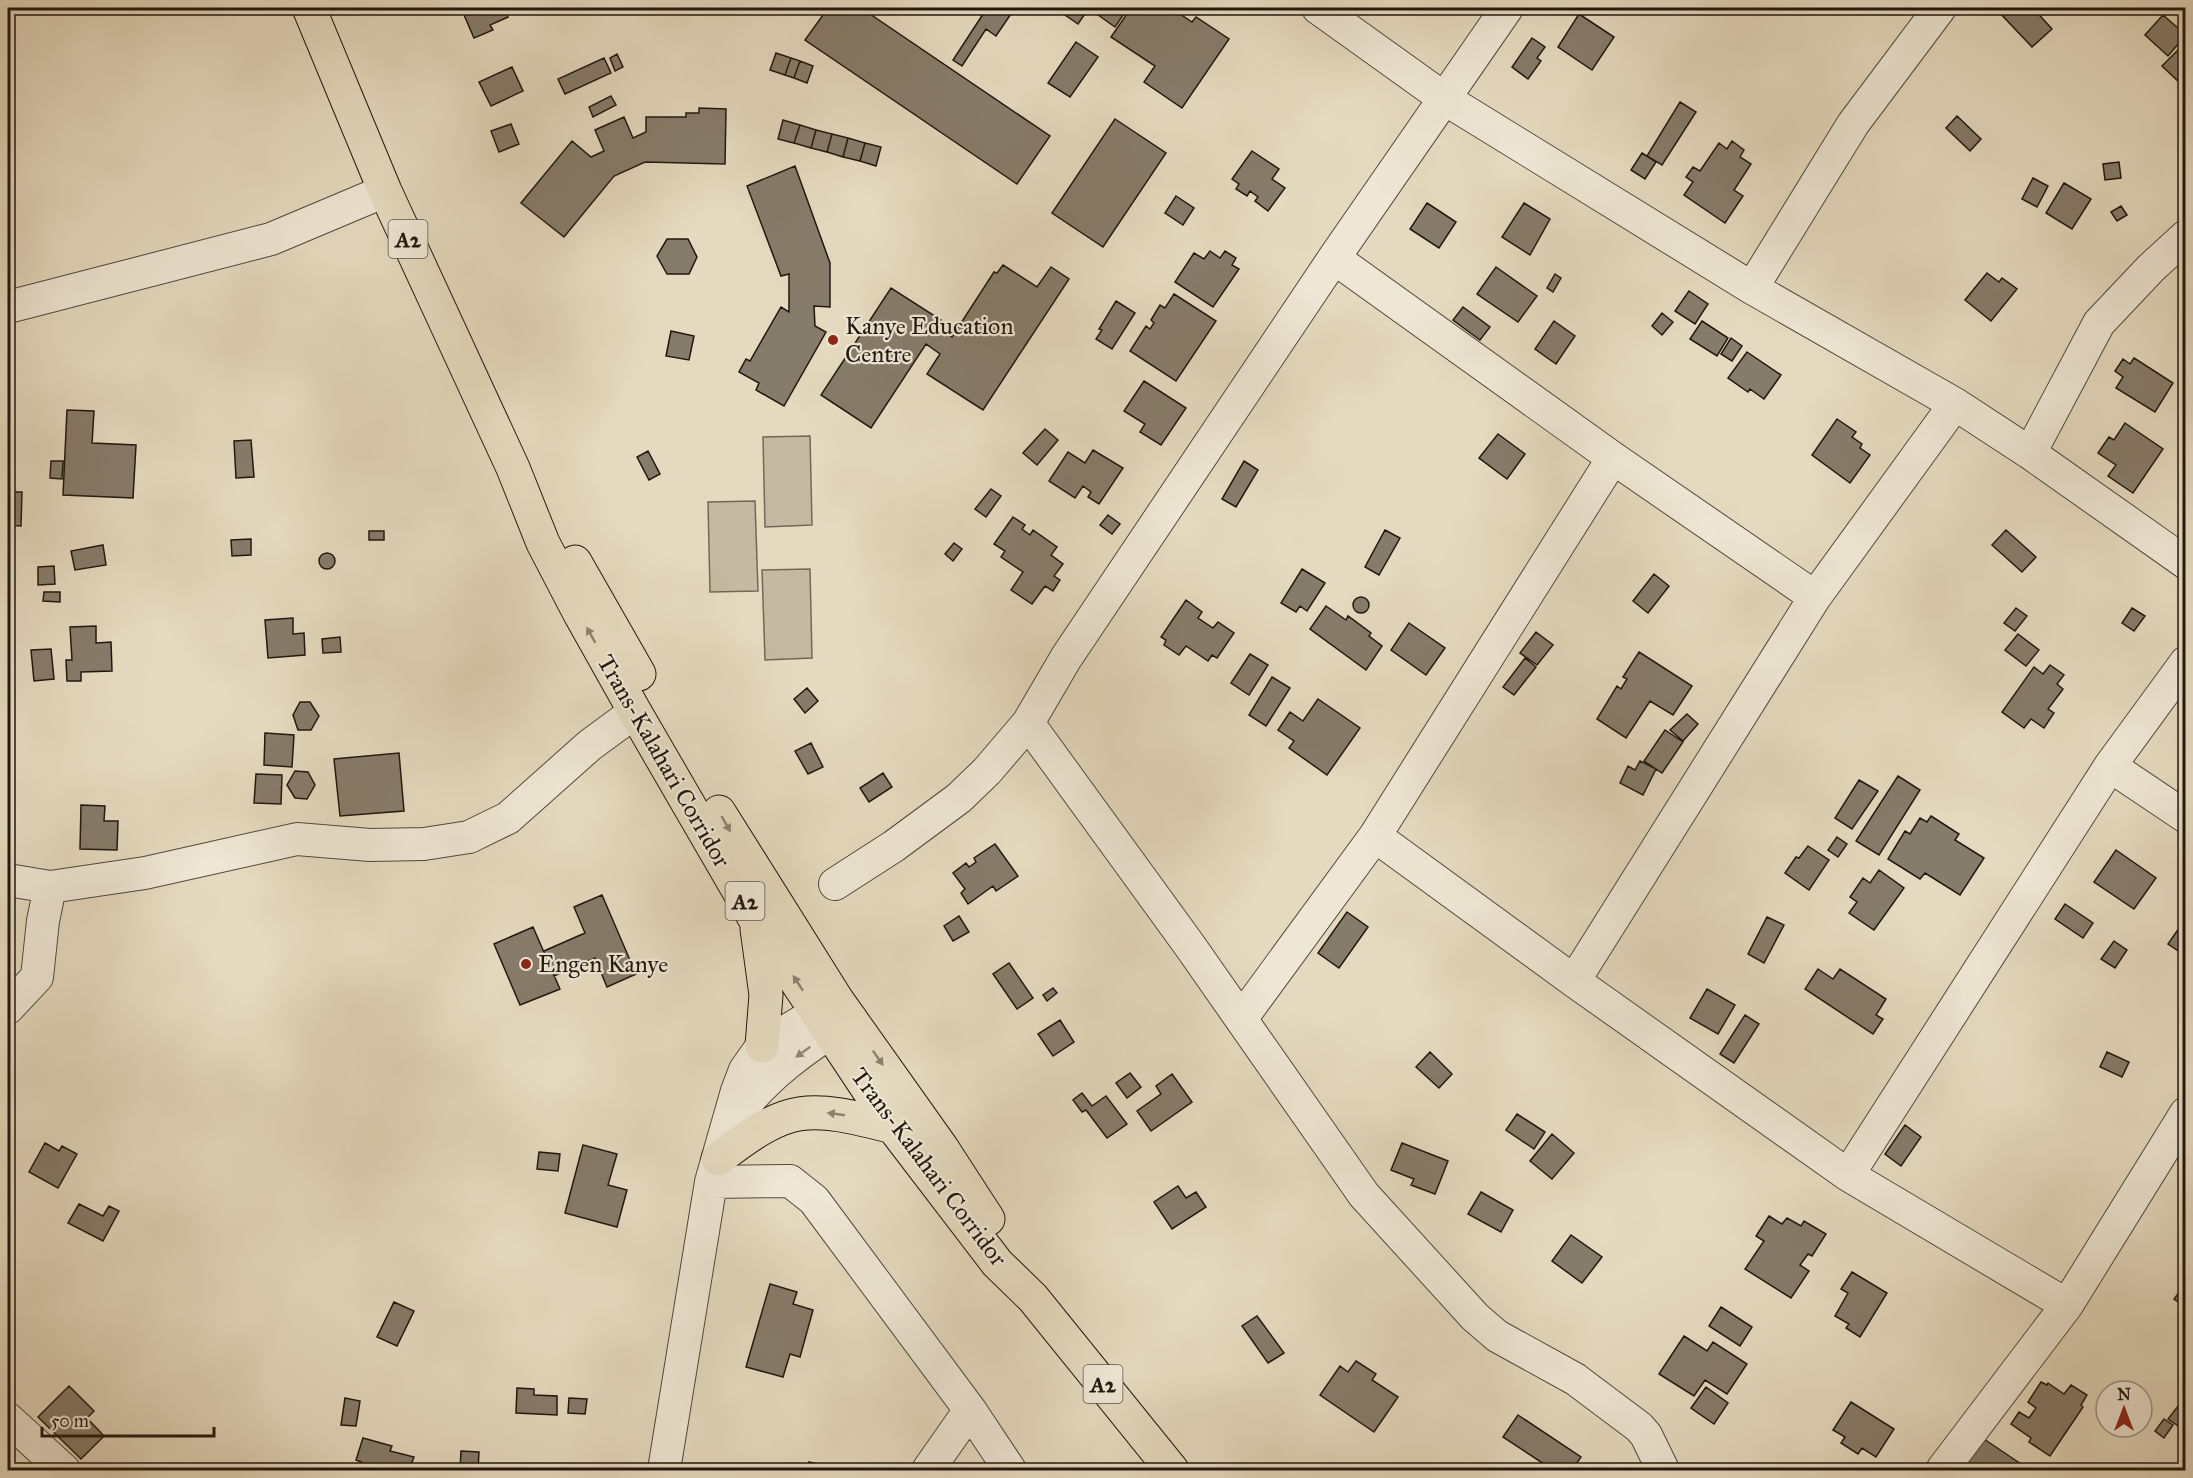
<svg xmlns="http://www.w3.org/2000/svg" width="2193" height="1478" font-family="'IM FELL Great Primer',serif">
<style>
.green{fill:#c4b9a1;stroke:#726858;stroke-width:1.5}
.building{fill:#867c6b;stroke:#20170f;stroke-width:1.5}
.lines{fill:none;stroke-linecap:round;stroke-linejoin:round}
.minor-casing{stroke:#51483b;stroke-width:34}
.highway-casing{stroke:#20170f;stroke-width:35}
.minor{stroke:#eee7d5;stroke-width:32}
.highway{stroke:#e5dabf;stroke-width:33}
.oneway{fill:#8c8270}
.oneway2{fill:#91897c}
.poi-dot{fill:#8f2418;stroke:#eee7d5;stroke-width:2}
.labels{text-anchor:middle;dominant-baseline:central;stroke-width:4.5;stroke-linejoin:round;paint-order:stroke}
.shield{fill:#eee7d5;stroke:#5e554a;stroke-width:1.5}
.shield-label{font-size:22px;font-weight:bold;fill:#20170f}
.poi-label{font-size:24px;fill:#20170f;stroke:#eee7d5;text-anchor:start}
.street-label{font-size:24px;fill:#20170f;stroke:#eee7d5}
</style>
<rect width="100%" height="100%" fill="#e5dabf"/>
<filter id="stains"><feTurbulence type="fractalNoise" baseFrequency=".00333" numOctaves="4"/><feColorMatrix values="0 0 0 0 .2 0 0 0 0 .09 0 0 0 0 .02 0 0 0 .5 -.17"/></filter>
<radialGradient id="worn" r=".72"><stop offset=".6" stop-color="#630" stop-opacity="0"/><stop offset="1" stop-color="#630" stop-opacity=".3"/></radialGradient>
<path class="green" d="M810,436L812,525L765,527L763,437Z
M755,501L758,591L710,592L708,502Z
M810,569L812,658L765,660L762,570Z"/>
<path class="building" d="M461,8H504L508,17L490,25L493,30L474,38Z
M828,8H861L1050,136L1017,184L805,40Z
M987,8L998,12L1001,8H1015L996,36L986,29L962,66L953,60Z
M1055,8H1089L1078,24Z
M1093,8H1128L1115,27L1091,10Z
M1131,8H1171L1192,22L1196,17L1229,39L1182,108L1144,82L1155,66L1111,37Z
M2002,8H2033L2052,29L2032,47L1998,11Z
M1579,14L1614,37L1592,70L1558,47Z
M2163,15L2186,35L2168,56L2145,35Z
M1532,38L1545,47L1537,58L1541,61L1528,79L1512,67Z
M1076,42L1098,57L1070,97L1048,83Z
M2181,47L2186,52V95L2178,87L2181,84L2162,66Z
M776,53L791,58L785,75L770,70Z
M617,54L623,67L615,71L610,58Z
M604,58L611,73L565,94L558,79Z
M791,58L800,61L794,78L785,75Z
M800,61L813,66L807,83L794,78Z
M512,67L523,91L491,106L479,82Z
M611,96L616,105L593,117L589,107Z
M1680,102L1696,112L1662,165L1647,156Z
M699,108L726,109L725,164L645,162L614,176L564,237L521,203L572,141L591,157L604,151L595,130L624,117L633,138L646,132V117H686V113H699Z
M1957,116L1981,139L1970,151L1946,128Z
M1115,119L1166,153L1103,247L1052,213Z
M783,120L800,125L794,143L778,139Z
M511,124L519,144L499,152L491,131Z
M800,125L816,130L811,148L794,143Z
M816,130L832,134L827,152L811,148Z
M832,134L848,138L843,157L827,152Z
M848,138L865,143L860,161L843,157Z
M1732,141L1744,150L1740,157L1751,164L1734,190L1743,196L1725,223L1684,195L1693,182L1686,177L1693,167L1700,171L1719,143L1727,149Z
M865,143L881,147L876,166L860,161Z
M1252,151L1279,169L1272,179L1285,188L1268,211L1255,201L1258,197L1250,191L1247,196L1236,189L1239,184L1232,179Z
M1642,153L1656,162L1645,179L1631,170Z
M2119,162L2121,178L2105,180L2103,164Z
M795,166L830,263V307L814,306L815,326L826,332L784,406L756,390L759,383L739,372L746,359L750,361L781,307L789,312V274L781,276L747,186Z
M2033,178L2048,186L2037,207L2022,199Z
M2064,183L2091,199L2072,229L2046,213Z
M1176,196L1194,208L1183,225L1165,213Z
M1427,203L1456,222L1439,248L1410,229Z
M1524,203L1550,219L1530,255L1502,237Z
M2121,206L2127,215L2117,221L2111,212Z
M667,239H688L697,257L689,274H667L657,256Z
M1210,251L1220,258L1225,251L1236,258L1232,265L1239,269L1213,307L1175,282L1194,253L1204,259Z
M1003,265L1037,287L1051,267L1069,279L983,410L927,374L940,354L926,344L871,428L821,395L891,288L941,320L937,327L952,337L994,272L997,273Z
M1496,267L1537,296L1518,322L1477,294Z
M1987,273L1999,282L2002,278L2017,289L1991,321L1965,300Z
M1555,274L1561,278L1553,292L1547,288Z
M1689,291L1708,304L1695,324L1675,311Z
M1174,294L1216,321L1176,381L1130,351L1146,326L1150,329L1154,323L1151,320L1160,305L1165,308Z
M1116,301L1135,313L1112,349L1096,339L1102,330L1099,329Z
M1463,307L1490,327L1480,340L1453,320Z
M1662,313L1673,322L1662,335L1652,326Z
M1554,321L1575,336L1556,364L1535,349Z
M1702,321L1728,338L1717,356L1690,339Z
M671,331L694,336L689,360L666,356Z
M1731,338L1742,346L1732,361L1721,354Z
M1747,352L1781,375L1764,399L1750,389L1748,392L1728,378Z
M2134,358L2173,383L2155,412L2116,388L2123,377L2115,371L2123,359L2130,364Z
M1144,381L1186,408L1161,445L1140,432L1145,424L1124,411Z
M67,410L94,411L92,443L136,445L133,498L63,495Z
M1837,419L1856,432L1852,437L1862,444L1860,448L1870,455L1850,483L1812,455Z
M2125,423L2163,449L2133,493L2108,476L2116,465L2098,453L2109,437L2114,440Z
M1045,429L1058,440L1037,465L1023,453Z
M1498,434L1525,454L1507,479L1479,458Z
M251,440L254,477L236,478L234,441Z
M1093,450L1123,468L1099,504L1088,497L1091,492L1083,486L1075,498L1049,481L1068,452L1085,463Z
M648,451L660,474L649,480L637,457Z
M51,461H63L62,479L50,478Z
M1244,461L1258,470L1236,507L1222,499Z
M991,489L1001,496L986,517L975,509Z
M8,492H22L21,526L8,525Z
M1108,515L1120,524L1112,534L1100,525Z
M1013,517L1025,525L1022,529L1030,535L1033,530L1057,547L1051,555L1063,564L1054,576L1060,580L1053,591L1045,586L1032,604L1011,590L1023,572L1001,557L1005,551L994,544Z
M1385,530L1400,538L1379,575L1365,567Z
M2006,530L2036,557L2022,572L1992,545Z
M369,531H384V540H369Z
M251,539V555L232,556L231,540Z
M954,543L962,549L953,561L945,554Z
M103,545L106,565L75,570L71,551Z
M319 561a8 8 0 1 1 16 0a8 8 0 1 1-16 0Z
M54,566L55,584L38,585V567Z
M1302,569L1325,583L1307,611L1300,606L1296,612L1281,603Z
M1654,574L1669,586L1648,613L1633,601Z
M44,592H60V602L43,601Z
M1353 605a8 8 0 1 1 16 0a8 8 0 1 1-16 0Z
M1186,600L1202,612L1198,618L1213,628L1218,622L1234,633L1217,658L1212,655L1208,661L1186,646L1179,655L1164,645L1166,640L1161,637Z
M1326,606L1346,620L1348,616L1371,633L1369,636L1382,646L1366,670L1310,629Z
M2016,608L2027,616L2015,631L2004,623Z
M2132,608L2145,616L2134,631L2122,623Z
M293,618V634L304,633L305,655L268,658L265,620Z
M1409,623L1445,648L1426,675L1391,650Z
M96,626V643L111,642L112,671L81,672V681H67L66,660H72L70,627Z
M1536,632L1553,645L1537,665L1520,653Z
M2018,634L2039,650L2026,666L2005,650Z
M340,637L341,652L323,653L322,639Z
M51,649L54,679L34,681L31,650Z
M1639,652L1692,686L1673,715L1650,701L1626,738L1597,719L1617,686L1621,689L1627,679L1623,677Z
M1250,654L1268,665L1249,695L1231,683Z
M1525,658L1536,667L1514,695L1503,687Z
M2050,665L2064,675L2057,684L2063,689L2048,709L2054,713L2044,728L2031,719L2024,728L2002,712L2034,667L2043,674Z
M1272,677L1290,688L1266,726L1249,715Z
M807,688L818,701L805,713L794,699Z
M1318,699L1360,728L1327,775L1289,748L1294,741L1278,730L1290,712L1303,721Z
M300,702H310L319,716L311,730H298L293,715Z
M1687,714L1698,724L1683,741L1670,730Z
M1665,730L1683,742L1662,773L1644,761Z
M265,733L294,735L292,767L264,765Z
M811,743L823,767L808,774L795,751Z
M399,753L404,811L340,816L334,759Z
M1640,761L1656,769L1643,795L1620,783L1628,766L1635,770Z
M295,771L308,772L315,785L307,799L295,798L287,785Z
M883,773L892,787L869,802L860,788Z
M256,774L282,775L281,804L254,803Z
M1898,776L1920,790L1879,855L1856,841Z
M1859,780L1878,791L1852,829L1835,818Z
M81,805L105,806L104,821H118L117,850L80,849Z
M1931,816L1959,834L1955,840L1984,858L1960,895L1925,873L1920,879L1888,859L1905,831L1910,834L1920,818L1927,822Z
M1837,837L1847,844L1838,857L1828,850Z
M995,844L1018,876L996,891L993,886L968,904L961,893L965,889L953,873L966,863L969,867L976,862L974,858Z
M1808,846L1829,860L1809,890L1785,873L1796,857L1799,858Z
M2116,850L2156,878L2134,909L2094,882Z
M1879,870L1904,888L1874,930L1849,913L1857,902L1850,897L1863,878L1870,883Z
M602,895L636,974L607,987L595,958L554,976L544,951L585,933L574,907Z
M2065,904L2093,923L2083,938L2055,919Z
M1347,912L1368,927L1339,968L1318,953Z
M959,916L969,932L953,941L944,926Z
M1767,917L1784,925L1764,963L1748,954Z
M2186,918V951L2183,954L2168,944Z
M533,927L560,989L520,1005L494,944Z
M2114,941L2127,950L2115,968L2101,959Z
M1009,963L1033,998L1017,1009L993,974Z
M1818,969L1833,979L1840,969L1886,999L1876,1015L1883,1019L1873,1034L1805,989Z
M1053,988L1057,993L1047,1001L1043,995Z
M1707,989L1735,1005L1718,1034L1690,1018Z
M1745,1015L1759,1024L1734,1063L1720,1054Z
M1060,1020L1074,1042L1053,1056L1038,1034Z
M1430,1052L1452,1074L1439,1088L1416,1067Z
M2107,1052L2129,1062L2122,1077L2100,1067Z
M1130,1073L1141,1087L1127,1098L1116,1083Z
M1172,1074L1192,1102L1151,1131L1137,1111L1161,1094L1156,1086Z
M1082,1093L1092,1106L1106,1096L1127,1124L1107,1138L1086,1110L1082,1112L1073,1100Z
M1517,1114L1545,1132L1534,1149L1506,1130Z
M1905,1125L1921,1137L1901,1166L1885,1154Z
M1552,1134L1574,1153L1552,1179L1530,1161Z
M45,1143L59,1151L62,1146L77,1154L58,1188L29,1172Z
M1402,1143L1448,1161L1435,1194L1411,1185L1414,1179L1391,1170Z
M583,1145L617,1154L608,1185L627,1190L617,1227L565,1213Z
M539,1152L560,1154L558,1171L537,1169Z
M1178,1186L1186,1198L1196,1192L1206,1207L1172,1229L1154,1202Z
M1481,1192L1513,1210L1501,1232L1468,1214Z
M79,1204L103,1216L109,1206L119,1211L103,1241L68,1223Z
M1769,1216L1782,1224L1787,1218L1801,1226L1804,1221L1826,1234L1812,1256L1808,1254L1800,1265L1809,1271L1791,1298L1745,1269L1764,1241L1756,1236Z
M1571,1235L1602,1257L1582,1283L1552,1261Z
M1852,1272L1887,1293L1860,1337L1846,1328L1849,1324L1835,1316L1848,1293L1841,1289Z
M2186,1283V1307L2174,1299Z
M770,1284L797,1292L793,1304L813,1310L800,1357L790,1354L783,1377L746,1367Z
M394,1302L414,1311L397,1346L377,1337Z
M1721,1307L1752,1327L1740,1346L1709,1326Z
M1257,1316L1284,1353L1268,1363L1242,1326Z
M1684,1336L1707,1351L1713,1342L1747,1364L1727,1394L1705,1380L1694,1396L1659,1374Z
M1356,1361L1376,1374L1372,1380L1398,1397L1374,1432L1320,1395L1340,1366L1348,1372Z
M2041,1382L2047,1385L2048,1383L2064,1394L2071,1385L2087,1395L2081,1405L2083,1407L2050,1456L2029,1442L2031,1438L2011,1424L2019,1412L2029,1418L2036,1408L2028,1402Z
M69,1386L94,1411L87,1418L104,1436L81,1459L38,1417Z
M1706,1387L1728,1403L1714,1424L1691,1408Z
M517,1388L534,1389V1395L557,1396V1415L516,1413Z
M2186,1396V1431L2168,1419Z
M345,1398L360,1401L356,1426L341,1425Z
M569,1398L587,1399L585,1414L568,1413Z
M1851,1402L1894,1429L1876,1457L1862,1448L1858,1454L1841,1443L1845,1437L1833,1430Z
M1518,1415L1581,1457L1572,1470H1539L1544,1464L1503,1437Z
M2164,1419L2173,1425L2164,1438L2155,1431Z
M1981,1437L2027,1468L2025,1470H1958Z
M363,1438L392,1446L390,1451L414,1457L409,1470H358L361,1462L356,1460Z
M461,1451L479,1452L478,1470H460Z
M809,1462L841,1469V1470H807Z"/>
<g class="lines">
<g class="minor-casing">
<path id="minor" d="M1318,8L1445,99L1752,288L1955,404L2030,453L2186,563
M1334,258L1613,458L1815,597
M1752,288L1853,124L1940,8
M8,307L271,239L385,191
M2030,453L2099,323L2151,268L2186,236
M1028,723L1190,946L1364,1195L1475,1317L1497,1336L1575,1379L1639,1427L1646,1435L1663,1470
M2110,766L2186,817
M1375,836L1574,981L1848,1175L2067,1305
M8,880L50,887
M835,884L894,846L959,798L987,771L1028,723L1066,658L1334,258L1507,8
M1574,981L1815,597L1955,404
M8,1008L37,977L43,921L50,887L145,873L297,839L370,845L424,844L469,837L508,818L590,745L635,712
M1241,1019L1375,836L1613,458
M735,1118C765,1076 808,1046 851,1019
M1848,1175L2110,766L2186,662
M711,1182L790,1181L814,1200L970,1410L1010,1470
M8,1419L64,1470
M664,1470L711,1182L737,1091L745,1070L762,1046L837,1000
M928,1470L970,1410
M1942,1470L2067,1305L2186,1113"/>
</g>
<g class="highway-casing">
<path id="highway" d="M309,8L385,191L513,468L543,543L580,614L635,712L755,919L893,1127L997,1263L1033,1298L1172,1470
M575,562L639,674
M719,812L837,1000L942,1148L988,1219
M757,929L766,995L762,1046
M718,1159C790,1103 807,1105 893,1127"/>
</g>
<use href="#minor" class="minor"/>
<use href="#highway" class="highway"/>
</g>
<defs><path id="oneway-solid" d="M-6-.8H1V-3.2L6.5 0L1 3.2V.8H-6Z" transform="scale(1.5)"/></defs>
<g class="oneway">
<use href="#oneway-solid" transform="translate(591 635) rotate(-119)"/>
<use href="#oneway-solid" transform="translate(726 824) rotate(60)"/>
<use href="#oneway-solid" transform="translate(798 983) rotate(-123)"/>
<use href="#oneway-solid" transform="translate(878 1058) rotate(55)"/>
<use href="#oneway-solid" transform="translate(836 1114) rotate(-172)"/>
</g>
<use class="oneway2" href="#oneway-solid" transform="translate(803 1052) rotate(144)"/>
<g class="poi-dot">
<circle cx="833" cy="340" r="6"/>
<circle cx="526" cy="964" r="6"/>
</g>
<g class="labels">
<g class="shield">
<rect x="388.5" y="220" width="39" height="38" rx="4.5"/>
<rect x="725.5" y="882" width="39" height="38" rx="4.5"/>
<rect x="1083.5" y="1365" width="39" height="38" rx="4.5"/>
</g>
<g class="shield-label">
<text x="408" y="239">A2</text>
<text x="745" y="901">A2</text>
<text x="1103" y="1384">A2</text>
</g>
<g class="poi-label">
<text x="845" y="326">Kanye Education<tspan x="845" dy="28">Centre</tspan></text>
<text x="538" y="964">Engen Kanye</text>
</g>
<g class="street-label">
<text transform="translate(664 761) rotate(60)">Trans-Kalahari Corridor</text>
<text transform="translate(929 1167) rotate(53)">Trans-Kalahari Corridor</text>
</g>
</g>
<rect width="2193" height="1478" fill="none" stroke="#e5dabf" stroke-width="30"/>
<rect x="9" y="9" width="2175" height="1460" fill="none" stroke="#20170f" stroke-width="3"/>
<rect x="15" y="15" width="2163" height="1448" fill="none" stroke="#20170f" stroke-width="1.5"/>
<g transform="translate(2124 1409)"><circle r="28" fill="#eee7d5" stroke="#9c9486" stroke-width="1.5"/>
<path d="M0-4.5L10 22L0 15L-10 22Z" fill="#8f2418"/>
<text y="-9" font-size="16" font-weight="bold" text-anchor="middle" fill="#20170f">N</text>
</g>
<path d="M42 1427v9h172v-9" fill="none" stroke="#20170f" stroke-width="3"/>
<text x="51" y="1427" font-size="18" fill="#20170f" stroke="#eee7d5" stroke-width="4.5" paint-order="stroke">50 m</text>
<rect width="100%" height="100%" filter="url(#stains)"/>
<rect width="100%" height="100%" fill="url(#worn)"/>
</svg>
